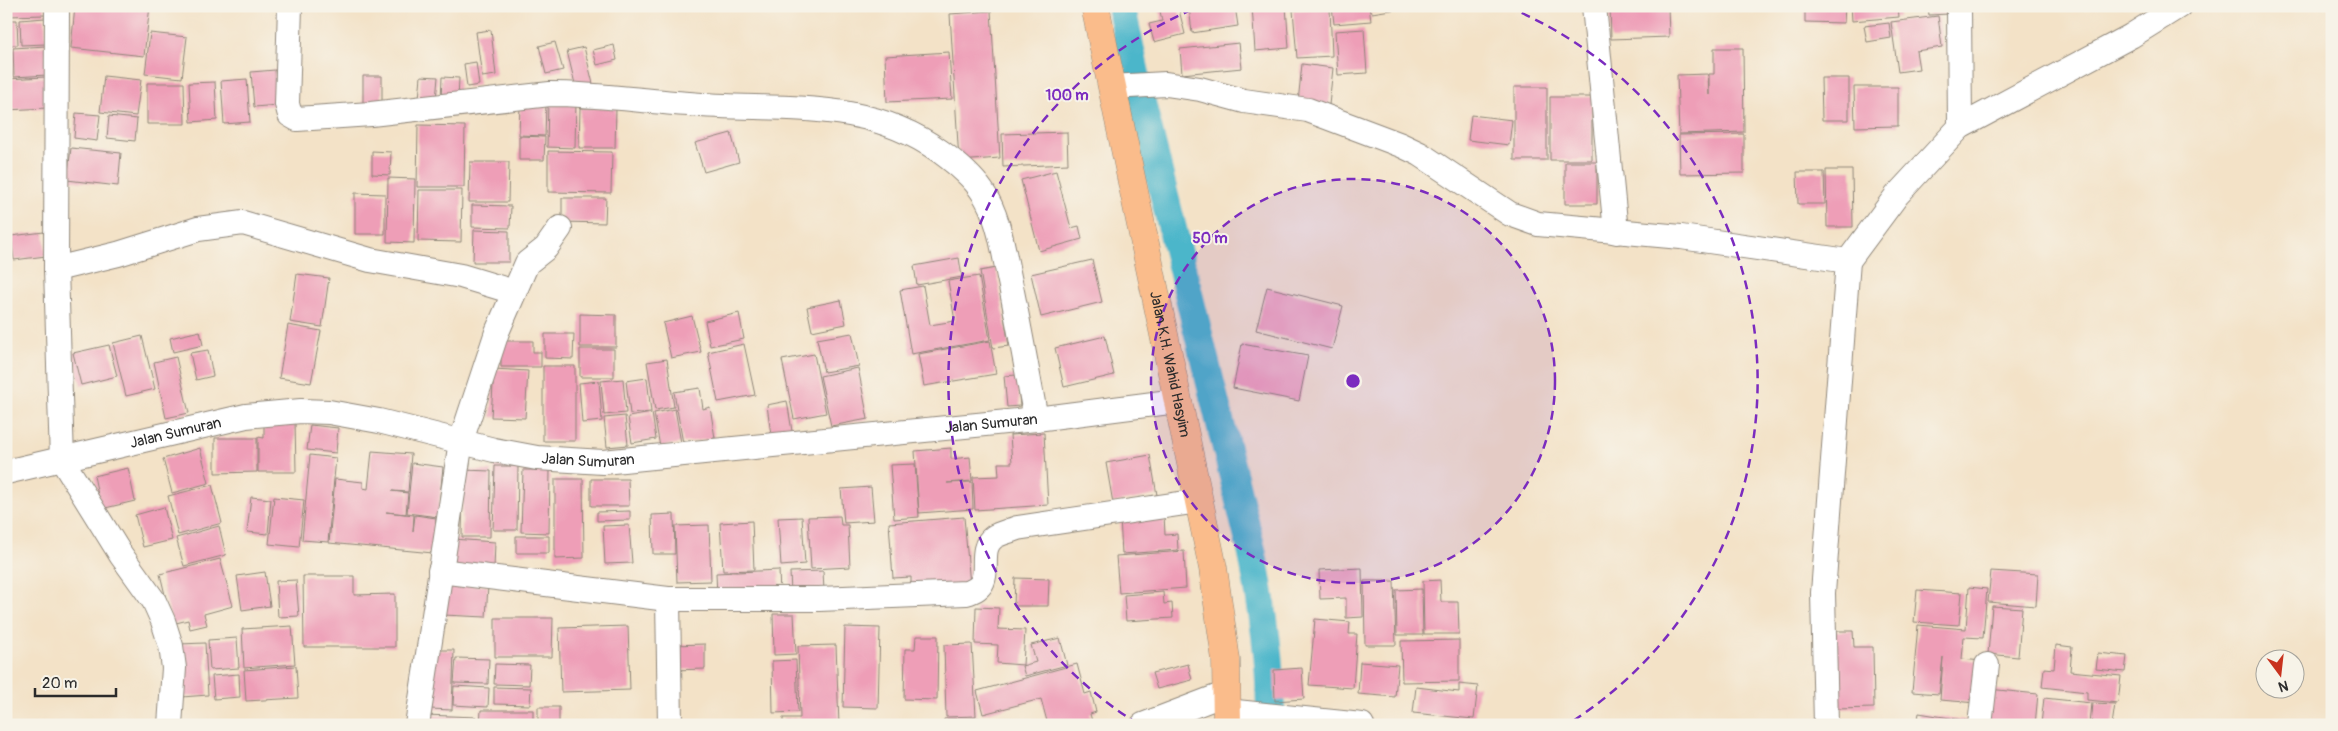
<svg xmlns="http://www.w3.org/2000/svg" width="2338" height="731" font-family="Pangolin,sans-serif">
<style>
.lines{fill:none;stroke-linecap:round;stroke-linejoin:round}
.canal{stroke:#4cb6ca;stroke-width:29}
.building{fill:#ee9eb7}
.minor-casing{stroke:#8f8679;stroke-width:26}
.primary-casing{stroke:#8f8679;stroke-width:29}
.minor{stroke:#fff;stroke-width:24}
.primary{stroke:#fabc8b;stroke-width:28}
.ring{fill:none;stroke:#7b2cbf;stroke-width:2.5;stroke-dasharray:9 6}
.labels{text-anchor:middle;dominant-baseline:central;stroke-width:4;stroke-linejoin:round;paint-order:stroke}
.street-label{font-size:15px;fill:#2b2b2b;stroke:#f7f3e8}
.centre{fill:#7b2cbf;stroke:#f7f3e8;stroke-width:2.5}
.ring-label{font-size:15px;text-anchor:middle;font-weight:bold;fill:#7b2cbf;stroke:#f7f3e8;stroke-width:4;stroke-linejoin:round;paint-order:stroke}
</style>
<rect width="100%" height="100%" fill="#f7f3e8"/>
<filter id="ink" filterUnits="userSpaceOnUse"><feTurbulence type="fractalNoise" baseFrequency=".02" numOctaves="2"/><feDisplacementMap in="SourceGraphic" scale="10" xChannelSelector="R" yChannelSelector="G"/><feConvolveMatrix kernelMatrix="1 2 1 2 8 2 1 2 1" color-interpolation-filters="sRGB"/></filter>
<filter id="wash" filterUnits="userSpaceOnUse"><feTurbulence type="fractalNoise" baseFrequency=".0096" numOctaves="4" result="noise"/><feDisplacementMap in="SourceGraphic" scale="20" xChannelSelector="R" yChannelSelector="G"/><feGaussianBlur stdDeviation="1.12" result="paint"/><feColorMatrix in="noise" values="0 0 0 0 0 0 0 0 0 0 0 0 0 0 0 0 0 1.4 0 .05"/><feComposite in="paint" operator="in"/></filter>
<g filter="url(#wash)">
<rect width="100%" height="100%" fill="#f3e2c7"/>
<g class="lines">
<path class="canal" d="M1121,6L1143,109L1252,552C1263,610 1272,666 1270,725"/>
</g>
<g id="blocks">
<path class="building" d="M9,6H44L45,15L9,16Z
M75,6H150L144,56L71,48Z
M1159,6H1178L1185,34L1154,42L1149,24L1162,21Z
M1189,6H1235L1238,26L1192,33Z
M1252,6H1286L1289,48L1255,51Z
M1332,6H1369L1371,21L1334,24Z
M1371,6H1410V7L1372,13Z
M1610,6H1668L1669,37L1611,39Z
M1805,6H1845L1844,23L1805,22Z
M1851,6H1898L1899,17L1852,21Z
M1928,6H1949V14L1929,15Z
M1330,8L1332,56L1297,58L1293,10Z
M991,11L1000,158L959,161L950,14Z
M1938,16L1942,47L1916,51L1919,69L1898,72L1891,22Z
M45,18L46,44L21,45L20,20Z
M6,20H17L18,45H6Z
M1889,23L1891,38L1867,42L1864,26Z
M1364,29L1367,73L1338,75L1335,31Z
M491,30L496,75L482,77L476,32Z
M150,33L187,37L182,78L145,74Z
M555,42L563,70L546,74L539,46Z
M1239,43L1242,68L1182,74L1180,49Z
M614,45L617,60L597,65L593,50Z
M46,46L47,75L14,77L13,48Z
M584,47L593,84L576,88L567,51Z
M1714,48H1743L1744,132L1679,134L1677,75L1708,74L1709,95V74H1714Z
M6,51H11L12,76L6,77Z
M949,52L952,99L887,102L885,56Z
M476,62L479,85L467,87L464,64Z
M1302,64L1333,68L1329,105L1298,102Z
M275,70L278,105L254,107L251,72Z
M104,76L141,80L136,116L100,112Z
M363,76H382V105H363Z
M421,76L438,77L436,100L419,99Z
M46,77L47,108L6,110V79Z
M442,77L459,78L458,100H441Z
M1821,78H1849V120H1822Z
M247,79L250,122L224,124L221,81Z
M215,82L217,120L191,122L189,83Z
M147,83H184L185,124H147Z
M1514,87H1547V160H1514Z
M1854,87H1898V126L1855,127Z
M1550,97H1592V160H1550Z
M548,101H576L575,148L547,147Z
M520,104H546L545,136L519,135Z
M580,108H616L615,148H579Z
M76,113L100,115L97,141L74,138Z
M1471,115L1512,120L1509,145L1468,140Z
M109,116L137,119L135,141L107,138Z
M418,125L465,126L464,187H417Z
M1067,132L1068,164L1003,167L1002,134Z
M731,133L739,162L704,172L695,143Z
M1744,134V173L1680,174L1679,135Z
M519,136L545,137L544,160H519Z
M71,148L121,153L118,186L67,180Z
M372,151L391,152L390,175L372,174Z
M548,151L612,152L611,193L548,192Z
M470,162H509L508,202H469Z
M1565,162H1597V204H1565Z
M1826,170H1852L1853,227H1827Z
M1056,171L1071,228L1079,226L1082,239L1039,251L1021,180Z
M1797,172H1824L1825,204H1798Z
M388,178L415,179L414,243L387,242Z
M419,190H462L461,242L418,241Z
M355,193L385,194V234H355Z
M562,198H606L605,223L562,222Z
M472,205L511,206L510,228L472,227Z
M474,230L509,231V262H473Z
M44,232L46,256L14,260L11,236Z
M959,258L962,277L917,285L914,266Z
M1092,260L1102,302L1041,317L1031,274Z
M996,268L1009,346L993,348L980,271Z
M297,274L329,278L322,327L290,322Z
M979,276L990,340L911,354L900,290L923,286L930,325L955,321L948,281Z
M1267,287L1343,306L1332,349L1256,330Z
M841,300L846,324L812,331L807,307Z
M739,313L744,339L710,346L705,321Z
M580,314L616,315V347H580Z
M692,316L701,352L671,358L663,323Z
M288,325L321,331L311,383L279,378Z
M200,331L203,345L173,352L170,338Z
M852,333L859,366L824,372L817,339Z
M545,334H574L573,359L545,358Z
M142,336L155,389L126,396L113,343Z
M1105,336L1114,375L1064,387L1055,348Z
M501,341H533V352H541V367H501Z
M990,341L996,374L924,386L918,354Z
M744,344L755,395L718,402L708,352Z
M1242,344L1308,356L1299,401L1233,388Z
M109,345L117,376L81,385L73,353Z
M580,349H614V377H580Z
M208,350L213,376L196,380L190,353Z
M814,354L826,413L794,419L782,360Z
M176,357L189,413L166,418L154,362Z
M667,359L674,407L655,410L647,362Z
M543,366H575V441H543Z
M858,368L868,419L831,426L820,376Z
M494,369L528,371L525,418L491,417Z
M1017,375L1020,406L1007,407L1004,376Z
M647,378L651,412L630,414L626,381Z
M623,379L626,413L604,415L601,381Z
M599,381L602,421L582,423L579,383Z
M700,388L703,409L710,407L715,438L683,443L674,392Z
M787,401L792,431L771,435L767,405Z
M675,409L681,443L660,447L654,413Z
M652,413L656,439L632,443L628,417Z
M625,416L628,445L607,447L604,418Z
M295,421L296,472H258V437L264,438V422Z
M310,425L338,428L336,453L307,450Z
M1044,433L1048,505L975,510L973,477L999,476L998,463H1012L1010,435Z
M215,438H257V472L215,473Z
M200,448L209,483L172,493L163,459Z
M951,448V459L970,457L972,481L947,483L972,482L973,509L919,513L915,451Z
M372,451L411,454L408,492L392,491L408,493L406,514L386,512L414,515L413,532L415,515L436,518L433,553L329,543L335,479L363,482V488L368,489Z
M310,455L336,458L328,542L302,540Z
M1150,455L1157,495L1113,503L1106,463Z
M412,463L443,467L438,517L407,513Z
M915,464L919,517L894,519L890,465Z
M495,466H518L517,530H493Z
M128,468L135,501L101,509L94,476Z
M463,470L491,471L490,537H462Z
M523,470H550L549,533L521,532Z
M555,479H583L584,558L555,559Z
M591,479H628L629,506H591Z
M212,485L222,523L178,535L168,496Z
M871,487L874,521L844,523L841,489Z
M251,497L271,499L268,534L247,532Z
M274,497L304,500L299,547L269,544Z
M164,507L172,540L143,547L135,515Z
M630,511V520L597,521V512Z
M674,514L675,554H653L652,515Z
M1164,514L1165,535L1177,534L1178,550L1122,554L1120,517Z
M840,516L841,525H848L850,567L811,569L808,517Z
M802,517L805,564L781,566L778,518Z
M964,517L970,585L911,590V577L893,578L889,523Z
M752,521L754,570L723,571L720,523Z
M629,525L632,563L605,564L603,526Z
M709,525L711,581L677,582L675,526Z
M219,526L226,555L184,566L176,538Z
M516,536H549V553H516Z
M452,539L495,542L494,569L450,567Z
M1184,551L1186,588L1119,593L1116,556Z
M220,559L233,606L204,614L207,625L190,629L188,620L172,624L160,574Z
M1362,568L1363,617L1346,618V598L1320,599L1319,570Z
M779,570L780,594L717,597L716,573Z
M823,571L824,591L791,593L790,572Z
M1991,571L2038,574L2036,606L1988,602Z
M265,572L270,606L242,610L237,576Z
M303,576H354V595L395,594V647H304Z
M1015,578L1049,579L1048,606H1014Z
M296,580L299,616L278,617L276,581Z
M1440,580L1441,602H1458L1459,634H1424L1423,581Z
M1364,581H1394L1396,645H1365Z
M444,584L488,586L486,617L443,615Z
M1969,587L1987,589L1983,638L1964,637L1962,659L1981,661L1978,703L1940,700L1943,657L1939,694L1912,692L1918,625L1966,629Z
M1422,589L1423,635H1397L1396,590Z
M1917,590L1962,593L1959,625L1914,622Z
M1163,592L1164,604L1172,603L1173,618L1126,621L1124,595Z
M1992,606L2022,608L2018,657L1988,654Z
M976,607L999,608L998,629L1025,630L1023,665L997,663L998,645L975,644Z
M773,614H794L796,654L774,655Z
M495,618H553L552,657H495Z
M1315,619L1350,622L1349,634H1357L1353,688L1309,685Z
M292,626L295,664L244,668L242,629Z
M628,626L630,690L561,692L559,628Z
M845,627L880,628L878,708L843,707Z
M1834,631H1853L1854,647H1873L1874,708L1835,709Z
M916,636H938L937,700L904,699L905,649H915Z
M237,638L239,668L210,670L208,640Z
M1060,638L1067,665L1025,676L1022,666L1036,662L1031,645Z
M1459,640V681L1402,682L1401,641Z
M205,643L208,695L182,697L179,644Z
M705,644V669L673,670L672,645Z
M972,644L976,716L946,717L944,645Z
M836,645L839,725H783V718H800L798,646Z
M2056,645L2072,647L2070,671L2121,676L2118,703L2087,700V692L2042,687L2044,668L2054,669Z
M432,650H454L452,710L430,709Z
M2098,653L2127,656L2125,672L2096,669Z
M456,658L489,659L488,684L454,683Z
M796,660L798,712L773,713L772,661Z
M1360,662L1398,665L1395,697L1358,694Z
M495,664L530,665L529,685L494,684Z
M1077,664L1085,694L1091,692L1096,712L1090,714L1093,725H1048L1041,699L983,714L977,691Z
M1188,664L1192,680L1157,689L1152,673Z
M296,666L298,698L246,701L244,670Z
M1302,668L1304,699L1275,701L1274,670Z
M239,674L240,697L214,699L212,676Z
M1459,684L1478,686L1474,719L1413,713L1416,687L1459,692Z
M454,686L489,688L488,707L453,705Z
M494,687L531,688L530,705L494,704Z
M1988,689L2038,694L2035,725H1984Z
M2044,698L2091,703L2089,725L2041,724Z
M2093,703L2115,704L2112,725H2091Z
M538,707H559V725H538Z
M481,710H533V725H480Z
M1191,711L1196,725H1156Z
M1919,713L1975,722L1974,725H1917Z
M425,715L476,717V725H425Z
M979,718V725H944V719Z"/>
</g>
</g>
<g filter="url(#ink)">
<use href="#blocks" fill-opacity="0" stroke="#8f8679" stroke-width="1"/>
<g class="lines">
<g class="minor-casing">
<g id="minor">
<path d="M57,6L56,269L62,460L121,555L154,601L163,621L171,646L174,668L170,725"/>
<path d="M290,6L287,104L290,115L297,119L371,114L550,94C597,94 643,101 689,104C779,112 863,96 941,152C956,163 972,176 982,191C999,216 1003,249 1009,277C1019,324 1027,371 1036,419"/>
<path d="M1594,6L1616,232"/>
<path d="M1959,6L1960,127"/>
<path d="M1111,87L1166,84L1200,89L1244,101L1308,110L1401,145L1420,154L1510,214L1538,224L1681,237L1848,261L1823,593L1826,725"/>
<path d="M1848,261L1897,195L1960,127L2131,36L2179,6"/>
<path d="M56,269L118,254L198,229L243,223L370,260L461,276L514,292"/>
<path id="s1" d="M6,472L246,416L301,411L329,412L379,421L494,450L537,458L603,462L1036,419L1177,401"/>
<path d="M440,571L668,599H819L966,593C1000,585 973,552 994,537C1000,533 1010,531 1017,528L1199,501"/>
<path d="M668,599L670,725"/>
<path d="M1227,711L1362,725"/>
<path d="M417,725L461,441L497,332L527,263L546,248L560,228"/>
<path d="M1143,725L1227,693"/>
<path d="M1980,725L1987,665"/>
</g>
</g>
<g class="primary-casing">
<g id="primary">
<path id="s2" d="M1095,6L1213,568L1226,660L1227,725"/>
</g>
</g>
<use href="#minor" class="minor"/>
<use href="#primary" class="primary"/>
</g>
</g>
<circle cx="1353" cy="381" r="202" fill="#7b2cbf" fill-opacity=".12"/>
<g class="ring">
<circle cx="1353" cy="381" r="202"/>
<path d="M1138 724A405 405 0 0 1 1198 7M1508 7A405 405 0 0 1 1568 724"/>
</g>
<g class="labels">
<g class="street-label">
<text stroke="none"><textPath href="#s2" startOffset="366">Jalan K.H. Wahid Hasyim</textPath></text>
<text stroke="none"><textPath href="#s1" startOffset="999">Jalan Sumuran</textPath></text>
<text stroke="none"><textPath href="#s1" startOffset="174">Jalan Sumuran</textPath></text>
<text stroke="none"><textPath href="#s1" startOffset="594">Jalan Sumuran</textPath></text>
</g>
</g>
<circle cx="1353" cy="381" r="8" class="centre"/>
<g class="ring-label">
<text x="1067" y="100">100 m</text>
<text x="1210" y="243">50 m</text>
</g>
<rect width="2338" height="731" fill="none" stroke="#f7f3e8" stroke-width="25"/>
<g transform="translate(2280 674) rotate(165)"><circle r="24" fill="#f7f3e8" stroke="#a5a39c"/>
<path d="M0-4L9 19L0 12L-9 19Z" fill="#c8321e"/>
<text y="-8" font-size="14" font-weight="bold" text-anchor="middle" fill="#2b2b2b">N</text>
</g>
<path d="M35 688v8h81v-8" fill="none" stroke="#2b2b2b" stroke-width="2.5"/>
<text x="42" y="688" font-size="15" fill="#2b2b2b" stroke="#f7f3e8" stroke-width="4" paint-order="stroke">20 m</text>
</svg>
